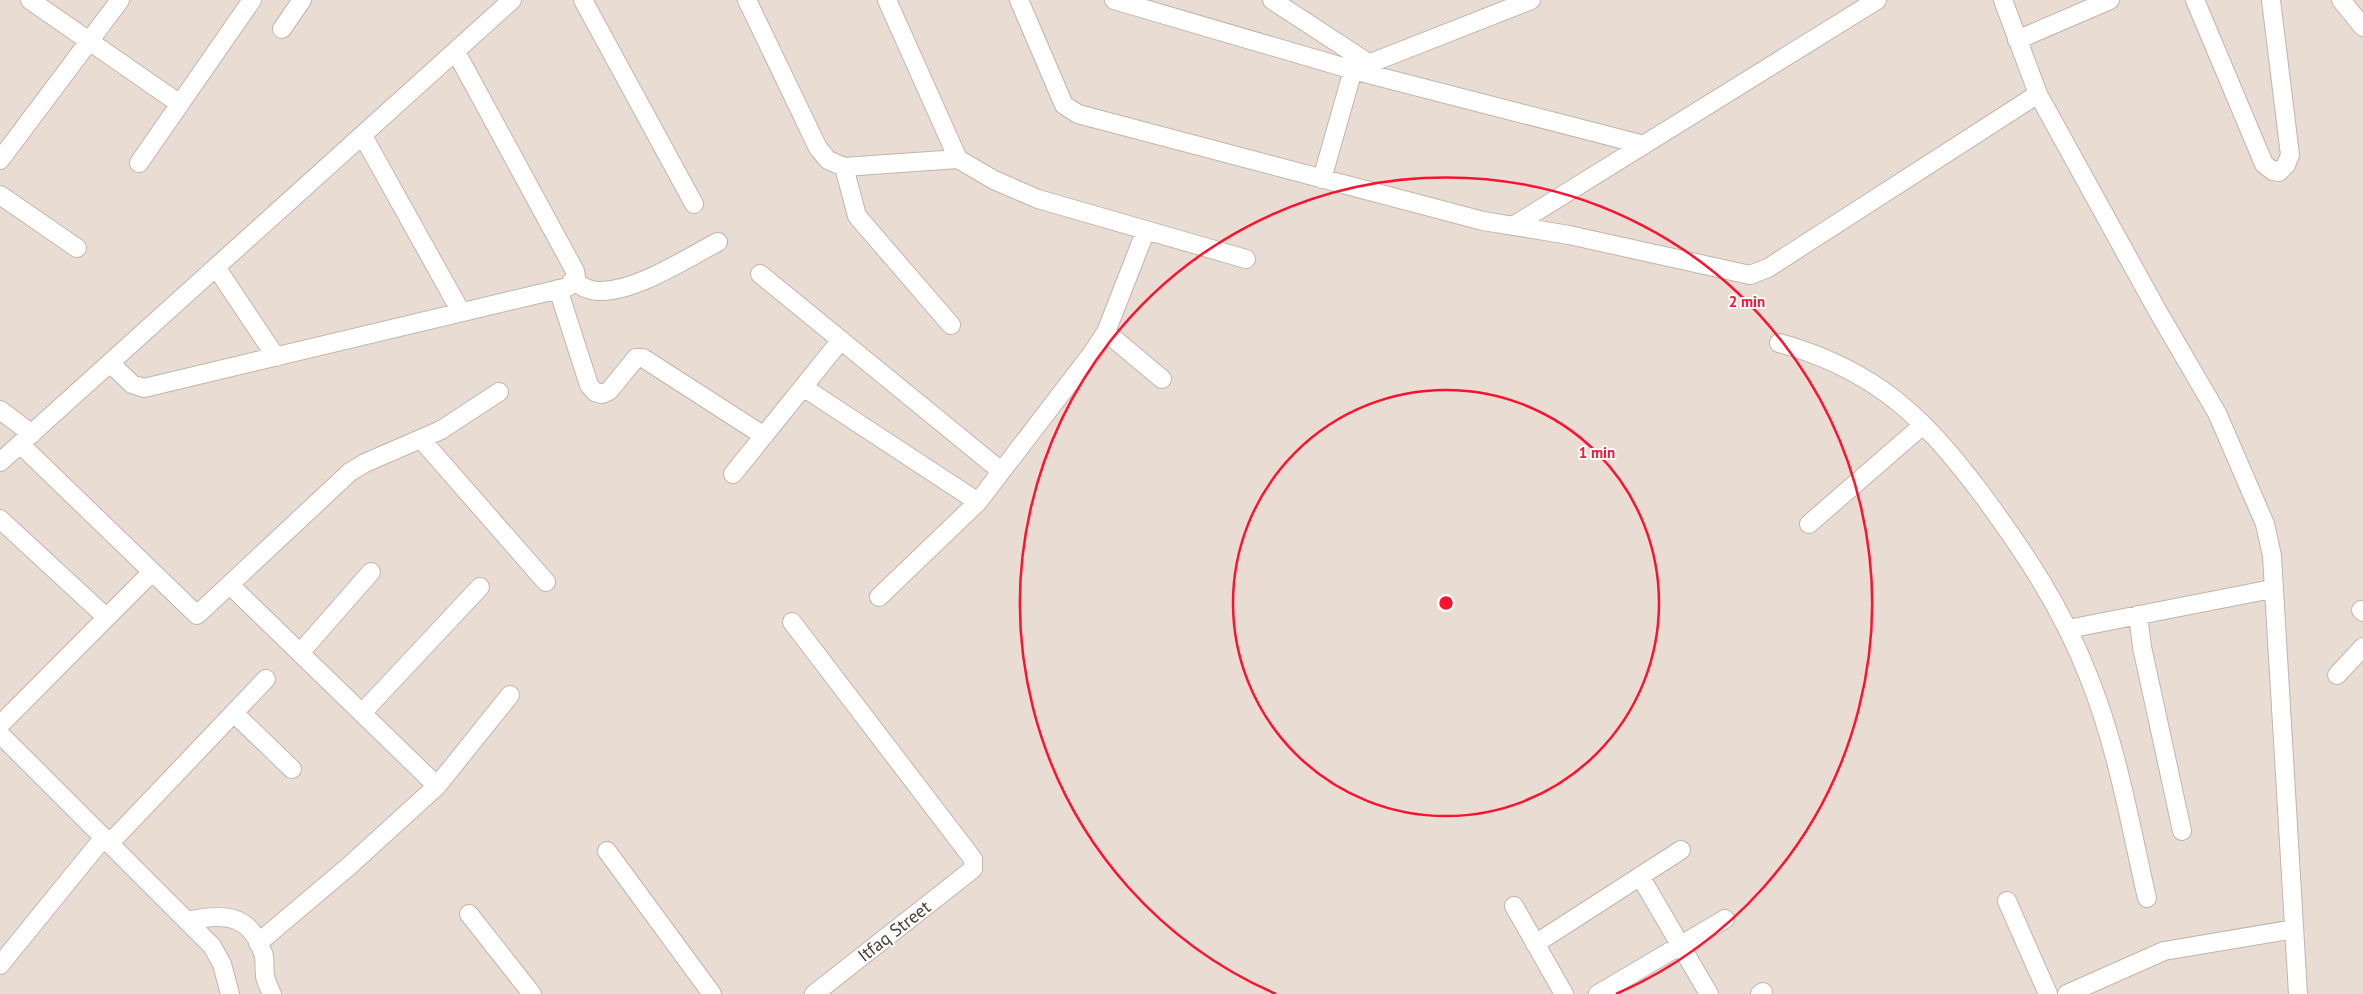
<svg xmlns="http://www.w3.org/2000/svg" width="2363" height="994" font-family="'PT Sans',sans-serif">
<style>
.residential{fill:#e8dcd3}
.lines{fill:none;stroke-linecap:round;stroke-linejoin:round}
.minor-casing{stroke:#c3b4ab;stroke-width:20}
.minor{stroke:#fff;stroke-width:18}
.ring{fill:none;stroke:#ff112f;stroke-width:2.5}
.labels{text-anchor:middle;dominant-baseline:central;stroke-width:4;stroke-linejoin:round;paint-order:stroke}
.street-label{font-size:18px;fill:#473b35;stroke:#fff}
.centre{fill:#ff112f;stroke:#fff;stroke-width:2.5}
.ring-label{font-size:15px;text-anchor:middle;font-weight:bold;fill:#ff112f;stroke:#fff;stroke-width:4;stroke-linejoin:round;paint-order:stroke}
</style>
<rect width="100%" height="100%" fill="#f4ece6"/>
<path class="residential" d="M0,0H2363V994H0Z"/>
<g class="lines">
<g class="minor-casing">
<path id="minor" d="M30,0L180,104
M583,0L694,204
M747,0L818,148L828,160L844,167L958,159L994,180L1038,199L1246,259
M887,0L958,159
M1019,0L1064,105L1078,114L1483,221L1569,235L1750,275L1768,268L2038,94
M1114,0L1353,70L1644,145
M1272,0L1370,64
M2003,0L2038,94L2157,310L2217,413L2265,524L2272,556L2298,994
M2195,0L2264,164L2273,171L2279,172L2286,165L2290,155L2271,0
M2341,0L2363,27
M282,29L302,0
M2017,40L2110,0
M363,136L461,312
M0,160L120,0
M139,163L252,0
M844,167L857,216L951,325
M1322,179L1353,70L1531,0
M0,195L77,248
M1513,226L1877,0
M216,267L276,357
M760,274L1001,471
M572,281C582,286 590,292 601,291C639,290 685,259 718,242
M558,289L589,385L595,392L602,394L609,391L636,358H643L764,436
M1106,332L1162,379
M1779,343C1816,353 1850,368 1882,390C1921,417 1952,455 1981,493C2023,550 2062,608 2088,675C2117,746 2130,824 2147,898
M110,363L132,384L144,388L568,287L576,277L575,271L456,52
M803,387L978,502
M0,410L32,434
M421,439L546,582
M20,444L197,615L350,472L365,463L441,430L499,392
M0,462L512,0
M733,474L841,340
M0,519L106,617
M1809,524L1923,425
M230,585L437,786
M879,597L978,502L1093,352L1106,332L1146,230
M2361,610L2363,612
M2138,615L2142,647L2182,831
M792,622L973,859V869L814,994
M2068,629L2272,589
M300,653L371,572
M2337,675L2363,647
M234,713L292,769
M362,713L480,587
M0,725L151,573
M0,734L212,946L222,964L230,994
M110,843L266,679
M607,851L712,994
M1640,876L1709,994
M2007,901L2048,994
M1514,906L1564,994
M469,914L532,994
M187,921C224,913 251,913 264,956C265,962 264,969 265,976C266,982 269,988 272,994
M258,943L348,867L437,786L510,695
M1535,944L1681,850
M0,965L104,837
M1598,994L1725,919
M1760,994L1763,992
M2067,994L2164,951L2294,929"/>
</g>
<use href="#minor" class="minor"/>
</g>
<g class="ring">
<circle cx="1446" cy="603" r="213"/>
<path d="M1276 994A426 426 0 1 1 1616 994"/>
</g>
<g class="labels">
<g class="street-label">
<text transform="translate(894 931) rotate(-38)">Itfaq Street</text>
</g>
</g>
<circle cx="1446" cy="603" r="8" class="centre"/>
<g class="ring-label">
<text x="1747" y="307">2 min</text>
<text x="1597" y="458">1 min</text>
</g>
</svg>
